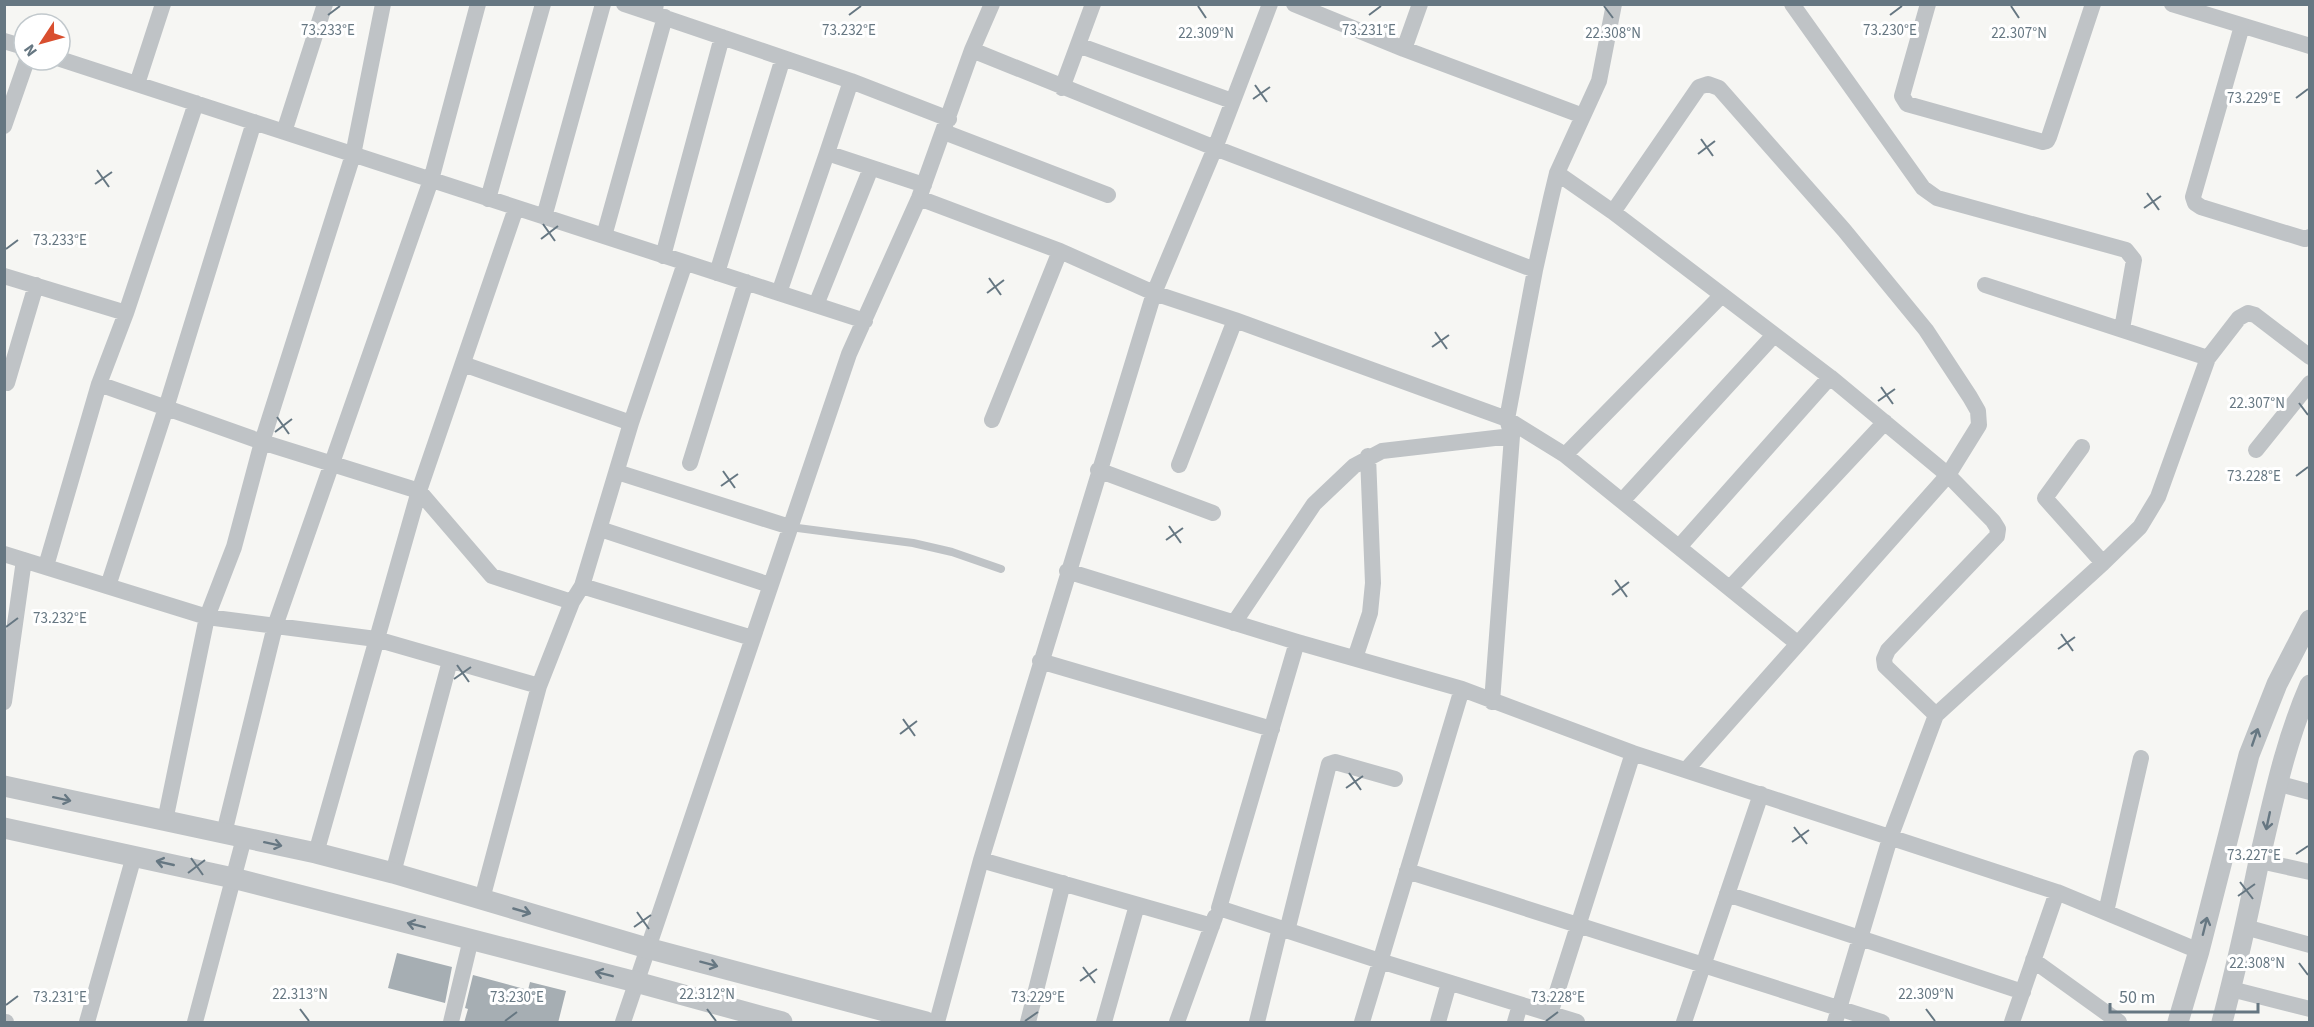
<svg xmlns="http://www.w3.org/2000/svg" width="2314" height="1027" font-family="'Source Sans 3',sans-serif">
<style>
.building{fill:#a6aeb3}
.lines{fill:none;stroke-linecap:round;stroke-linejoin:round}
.service{stroke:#bfc3c6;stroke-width:8}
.minor{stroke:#bfc3c6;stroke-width:16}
.tertiary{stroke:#bfc3c6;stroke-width:21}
.oneway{stroke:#667782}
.ticks{fill:none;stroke:#667782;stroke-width:2}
.ticks-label{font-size:15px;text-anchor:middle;fill:#667782;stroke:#fff;stroke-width:6;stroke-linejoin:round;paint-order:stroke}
</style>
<rect width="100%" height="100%" fill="#f6f6f3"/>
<path class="building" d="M397,953L452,967L445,1003L388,988Z
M473,975L528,990L530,982L566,991L558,1023H464L468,1009L465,1008Z"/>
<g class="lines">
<path class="service" d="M790,527L913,543L952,552L1001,569"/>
<path class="minor" d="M624,4L654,14L656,4
M1294,4L1404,49L1583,116
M1792,4L1923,188L1937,198L2126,250L2134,260L2122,329
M1928,4L1902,96L1907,104L2043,142L2047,141L2049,137L2093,4
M2172,4L2310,46
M654,14L851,81
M2242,26L2193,197L2195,203L2201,207L2305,239L2310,237
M4,41L24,47
M1078,45L1232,101
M1404,49L1420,4
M972,50L1215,148L1535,270
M60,59L865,321
M137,84L163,4
M1062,88L1093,4
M4,126L27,60
M284,132L325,4
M944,132L1108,195
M1557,173L1613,212L1830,377L1948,475L1686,770
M924,185L827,153L851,81L949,119
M919,198L1060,251L1154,293L1235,320L1507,419L1565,455L1797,643
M488,199L543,4
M1613,212L1699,87L1708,84L1719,88L1844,230L1926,330L1970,397L1978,411L1979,425L1948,475L1993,521L1998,529L1997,536L1888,650L1884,659L1885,666L1936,715
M544,217L603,4
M604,236L665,17
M663,256L722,37
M685,263L631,423L582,586L752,638
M717,273L783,58
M4,276L126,313
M1985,285L2208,358
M779,293L827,153
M816,305L871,168
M463,364L631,423
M4,382L7,383L36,285
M99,384L262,442L419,491L492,576L572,602
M992,420L1060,251
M2082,447L2045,498L2103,563
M2256,450L2310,383
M1565,455L1721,296
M690,463L746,282
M1179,465L1235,320
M1098,470L1213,513
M617,472L790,527
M1622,501L1774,335
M600,529L770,585
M1679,547L1830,377
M4,554L207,617L376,639L539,686L572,602L582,586
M46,566L99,384L126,313L196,103
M1067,571L1297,642L1462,689L1633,753L2057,892L2199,951
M108,586L166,408L254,122
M1730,588L1885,422
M1234,623L1314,504L1354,466L1382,451L1512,436
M1297,642L1219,908L1380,961L1577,1022
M1355,658L1370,613L1373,583L1368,456
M1040,661L1272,729
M4,702L24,560
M1492,702L1512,436L1507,419L1535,270L1551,198L1557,173L1599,81L1614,4
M2276,783L2310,792
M165,821L207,617L234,547L262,442L353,155L383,4
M224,833L275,626L431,180L478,4
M316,853L419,491L516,208
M981,860L1212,926
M2260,861L2310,872
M1407,871C1566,920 1724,973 1882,1022
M393,873L450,661
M1727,894L2023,992
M482,899L539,686
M2106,912L2141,758
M2245,927L2310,945
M1287,931L1329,764L1335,762L1395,779
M2033,960L2119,1022
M2231,989L2310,1009
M1550,1014L1633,753
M4,1022H6
M87,1022L134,856
M195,1022L244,838
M451,1022L471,939
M623,1022L849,354L919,198L972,50L992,4
M937,1022L981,860L1154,293L1215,148L1270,4
M1028,1022L1063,883
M1104,1022L1137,905
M1177,1022L1215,917
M1257,1022L1280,928
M1362,1022L1462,689
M1438,1022L1449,983
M1515,1022L1520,1005
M1684,1022L1761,794
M1835,1022L1890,838L1936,715L2103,563L2140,527L2158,497L2208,358L2239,318L2248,313L2255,315L2310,357
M2012,1022L2057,892"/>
<path class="tertiary" d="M4,786L316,853L393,873L647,948L926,1022
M4,828L233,878L636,982L782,1022
M2178,1022L2199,951L2249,755L2277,684L2310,620
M2222,1022C2236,969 2248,915 2259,861C2273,802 2285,742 2310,685"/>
</g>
<defs><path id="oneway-shaft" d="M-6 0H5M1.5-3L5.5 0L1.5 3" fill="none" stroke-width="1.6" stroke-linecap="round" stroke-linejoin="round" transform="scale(1.5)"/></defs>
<g class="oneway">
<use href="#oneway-shaft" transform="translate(2255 737) rotate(-71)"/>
<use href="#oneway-shaft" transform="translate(62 799) rotate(12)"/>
<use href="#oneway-shaft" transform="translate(2268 821) rotate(102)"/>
<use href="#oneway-shaft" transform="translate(273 844) rotate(12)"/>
<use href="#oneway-shaft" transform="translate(165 863) rotate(-167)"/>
<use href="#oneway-shaft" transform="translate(522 911) rotate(16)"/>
<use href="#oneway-shaft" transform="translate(416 925) rotate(-166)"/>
<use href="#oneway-shaft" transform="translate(2205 926) rotate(-76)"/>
<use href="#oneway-shaft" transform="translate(709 964) rotate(15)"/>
<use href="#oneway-shaft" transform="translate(604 974) rotate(-166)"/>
</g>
<path class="ticks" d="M1198,6L1206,18M1604,6L1613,18M2011,6L2019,18M328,15L340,6M849,15L861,6M1369,15L1381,6M1890,15L1902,6M1255,85L1267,102M2296,98L2308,89M1253,99L1270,87M1701,139L1713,156M1698,154L1715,141M97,170L109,187M95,184L112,172M2147,193L2159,210M2144,208L2161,196M543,224L555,241M541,239L558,226M6,249L18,240M989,278L1001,295M987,293L1004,280M1435,332L1447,349M1432,347L1449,335M1881,387L1893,404M1878,401L1895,389M2299,403L2308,415M277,417L289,434M275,432L292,419M723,471L735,488M2296,476L2308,467M721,486L738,474M1169,526L1181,543M1166,540L1183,528M1615,580L1627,597M1612,595L1629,582M6,627L18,618M2061,634L2073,651M2058,649L2075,637M457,665L469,682M454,679L471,667M903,719L915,736M900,734L917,721M1349,773L1361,790M1346,788L1363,776M1794,827L1807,844M1792,842L1809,830M2296,854L2308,846M191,858L203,875M188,873L205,860M2240,882L2253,899M2238,896L2255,884M637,912L649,929M634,927L651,915M2299,963L2308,975M1083,967L1095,983M1080,981L1097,969M6,1005L18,996M300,1009L309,1021M707,1009L716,1021M1926,1009L1935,1021M505,1021L517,1012M1025,1021L1038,1012M1546,1021L1558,1012"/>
<g class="ticks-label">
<text x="328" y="35">73.233°E</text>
<text x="849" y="35">73.232°E</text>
<text x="1369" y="35">73.231°E</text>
<text x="1890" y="35">73.230°E</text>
<text x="1206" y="38">22.309°N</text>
<text x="1613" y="38">22.308°N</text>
<text x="2019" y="38">22.307°N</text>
<text x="2254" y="103">73.229°E</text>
<text x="60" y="245">73.233°E</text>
<text x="2257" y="408">22.307°N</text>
<text x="2254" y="481">73.228°E</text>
<text x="60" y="623">73.232°E</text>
<text x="2254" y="860">73.227°E</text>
<text x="2257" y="968">22.308°N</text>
<text x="300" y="999">22.313°N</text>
<text x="707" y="999">22.312°N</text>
<text x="1926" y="999">22.309°N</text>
<text x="60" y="1002">73.231°E</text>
<text x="517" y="1002">73.230°E</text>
<text x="1038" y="1002">73.229°E</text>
<text x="1558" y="1002">73.228°E</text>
</g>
<rect width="2314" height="1027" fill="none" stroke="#667782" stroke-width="12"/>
<g transform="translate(42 42) rotate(234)"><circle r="28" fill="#ffffff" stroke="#c2c9cd" stroke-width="1.5"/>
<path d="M0-4.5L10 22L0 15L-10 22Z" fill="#d94f2f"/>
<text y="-9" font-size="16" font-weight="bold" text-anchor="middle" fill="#667782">N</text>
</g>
<path d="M2110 1003v9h148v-9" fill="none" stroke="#667782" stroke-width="3"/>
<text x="2119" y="1003" font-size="18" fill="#667782" stroke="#ffffff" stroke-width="4.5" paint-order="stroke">50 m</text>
</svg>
